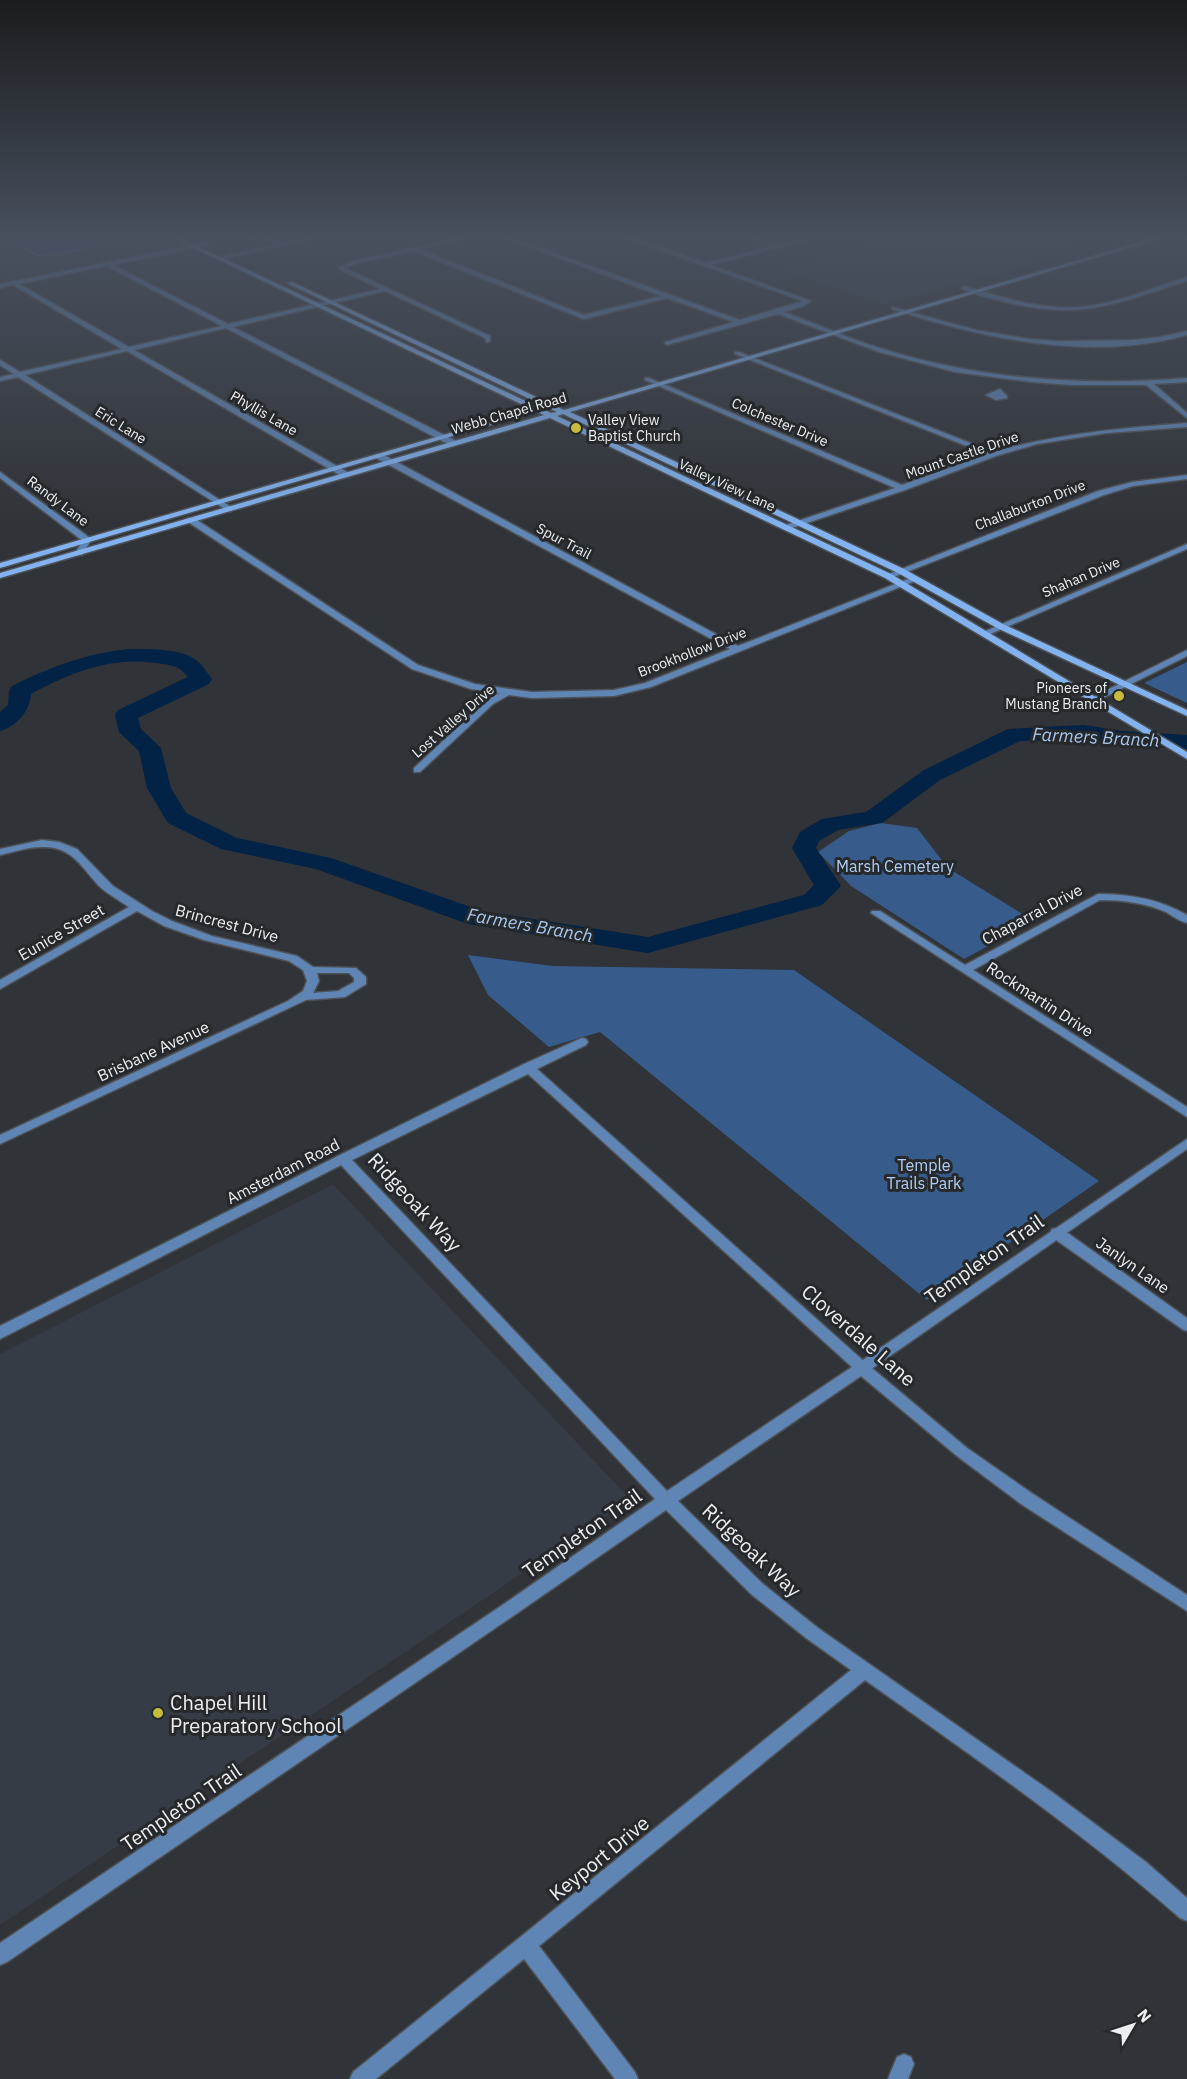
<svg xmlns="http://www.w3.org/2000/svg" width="1187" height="2079" font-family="'IBM Plex Sans',sans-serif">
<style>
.built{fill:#353c45}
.green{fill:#375c8b}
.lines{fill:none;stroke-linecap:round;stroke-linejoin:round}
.river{fill:#022246;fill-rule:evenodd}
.building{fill:#064a8f;stroke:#797c80;stroke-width:1.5}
.minor-casing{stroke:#4e5155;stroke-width:3}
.tertiary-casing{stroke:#4e5155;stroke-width:3}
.secondary-casing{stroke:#4e5155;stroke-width:3}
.minor{fill:#5f85b5;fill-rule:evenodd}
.tertiary{fill:#5f85b5;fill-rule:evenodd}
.secondary{fill:#82b3f0;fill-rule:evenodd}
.poi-dot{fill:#c6bc3c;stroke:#26292c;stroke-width:2}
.labels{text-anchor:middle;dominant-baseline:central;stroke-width:6;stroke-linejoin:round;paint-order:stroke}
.far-street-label{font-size:14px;fill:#eceef1;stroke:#26292c}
.far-poi-label{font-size:14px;fill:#eceef1;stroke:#26292c;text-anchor:start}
.park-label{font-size:16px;fill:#b1cff6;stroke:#26292c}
.street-label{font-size:16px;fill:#eceef1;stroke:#26292c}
.water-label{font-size:18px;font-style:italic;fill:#a7c6ec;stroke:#26292c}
.near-street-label{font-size:20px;fill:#eceef1;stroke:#26292c}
.near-poi-label{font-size:20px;fill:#eceef1;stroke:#26292c;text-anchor:start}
</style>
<rect width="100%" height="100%" fill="#303337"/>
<path class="built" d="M0,237H163L184,247L0,284Z
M895,237H1047L1087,249L885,305L776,268Z
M333,1184L631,1500L0,1925V1354Z"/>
<path class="green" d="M1187,662V703L1144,683Z
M881,823L917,828L948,868L1034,921L964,959L851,886L818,852L849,831Z
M468,955L553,966L794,970L1099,1181L927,1300L600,1032L549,1047L488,995Z"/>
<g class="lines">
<path class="river" d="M129,649C148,649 180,648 196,660C203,665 207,673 212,679L209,684L138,718L141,729L161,748L171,788L186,813L237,838L331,858L482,911L648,937L804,895L814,885L792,848L800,832L822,819L866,812L924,770L1008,729L1084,725L1122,731L1187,735V749L1122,745L1084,739L1020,741L940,780L882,823L838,830L819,841L816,848L841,886L822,905L648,953L468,924L316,869L221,849L168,823L147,788L139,751L119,732L115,715L118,710L188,677C179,665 170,665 156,663C111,656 69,673 31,694C30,711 17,726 0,731V712L8,705L9,691L12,686C50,667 87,653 129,649Z"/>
</g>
<path class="building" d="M43,237H106V243L54,256L50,254L38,256L16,244Z"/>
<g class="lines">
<g class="minor-casing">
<path id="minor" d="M263,237C271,237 276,242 283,242C293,243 307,237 319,237L219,260L216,258L277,244Z
M460,237H470L420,249L584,315L661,296L503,237H511L740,320L803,301L623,237H631L706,263L772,246L746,237C758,237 769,245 780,244C794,243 806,237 820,237L711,265L811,301L803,306L784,312C817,324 849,339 883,349C981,380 1084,386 1187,378V382L1154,384L1187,413V418L1146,385H1071L1032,382L955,372L879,352L778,314L667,345L665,344V342L734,322L667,298L584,319L413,251L358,263L345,268L490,336V342H486L485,338L385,291L233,327L456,441V445H450L226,328L134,350L349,473V477H343L127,351L25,375L231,507V511H228L18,377L0,381V377L14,374L0,365V360L20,372L122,349L13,285L0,288V284L208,242L210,245L113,265L228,324L380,289L340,270L339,267L354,261ZM107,266L222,326L129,347L19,284Z
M1187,277V281C1117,303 1080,321 1005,302C991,298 974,295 961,288L964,286C1002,297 1041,310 1081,307C1118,304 1152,287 1187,277Z
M892,307L976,330L1029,339L1057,341L1133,340L1160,337L1187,331V335C1091,362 984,339 892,309Z
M735,352H739L993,452C1057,434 1121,428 1187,423V427L1107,433L1037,444L996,456L905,490L786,530L782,528L783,526L895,488L645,380V378H649L902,485L987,454L735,354Z
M1000,389L1007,396V398L996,400L986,395Z
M376,454H382L738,646L913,577L920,579L651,687L614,696L532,698L509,695L493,704L420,772H414V768L487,700L499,693L471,689L412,669L188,522V518H194L418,665L475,684L532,692L614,690L645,683L730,649L376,458Z
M0,472L90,538L91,540L82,555L75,553L83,541L0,478Z
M1187,475V479L1133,486L1104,495L891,578L884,576L1098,491L1132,482Z
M1187,544V549L988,635L981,633Z
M1187,650V656L1095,702H1089L1087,700Z
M42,840L59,842L77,849L113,886L152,911L172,921L212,936L297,956L313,967L356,968L366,977V984L345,997L306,1000L0,1144V1135L288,1001L303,991L307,981L303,970L289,961L204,940L164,926L137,911L0,989V980L129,907C119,900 107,894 98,885C81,866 71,846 42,847C27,847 14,852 0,855V849ZM317,973H349L354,978V982L338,991L313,993L319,981Z
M1098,894C1130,894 1159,899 1187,915V923C1179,921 1173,916 1166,912C1145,903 1123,900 1100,900L973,970L1187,1107V1117L871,913L872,911H880L965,965Z
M582,1038L586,1039L588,1042L586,1045L537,1069L867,1364L967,1448L1033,1494L1187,1595V1611L1021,1504L957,1456L861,1376L678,1501L763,1584L818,1628L1052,1792L1146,1862L1187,1898V1921L1180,1918C1081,1831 972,1756 865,1680L539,1946L635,2072L638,2079H615L524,1959L376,2079H350L353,2072L851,1670L806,1638L751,1594L666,1510L513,1616L7,1962L0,1965V1943L501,1606L655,1499L341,1165L0,1339V1326L338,1156L524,1064ZM528,1074L852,1367L667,1491L352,1160Z
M1057,1228L1062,1229L1187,1318V1331L1182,1329L1052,1237L1050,1233L1052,1229Z
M904,2054L911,2057L914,2064L908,2079H888L897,2057Z"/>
</g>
<g class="tertiary-casing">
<path id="tertiary" d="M1187,1139V1149L867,1372L862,1374L857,1372L855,1368L857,1364Z"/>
</g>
<g class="secondary-casing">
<path id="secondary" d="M171,237H178L551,413L557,412L287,283L292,282L564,410L1158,237H1167L570,412L904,569L1003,624L1187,710V716L997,628L898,573L563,414L557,416L891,574L1187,752V759L885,578L550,418L0,578V573L544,415Z
M509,416L512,418L511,419L0,568V563Z"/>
</g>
<use href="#minor" class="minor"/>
<use href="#tertiary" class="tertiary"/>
<use href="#secondary" class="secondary"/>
</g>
<linearGradient id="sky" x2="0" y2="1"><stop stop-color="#1a1c1e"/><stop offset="0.45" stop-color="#48505e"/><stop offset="1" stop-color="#48505e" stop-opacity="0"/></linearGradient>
<rect width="1187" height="528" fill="url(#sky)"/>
<g class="poi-dot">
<circle cx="576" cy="428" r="6"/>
<circle cx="1119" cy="696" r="6"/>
<circle cx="158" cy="1713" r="6"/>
</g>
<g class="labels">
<g class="far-street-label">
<text transform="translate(264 413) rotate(30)">Phyllis Lane</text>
<text transform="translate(509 413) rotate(-16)">Webb Chapel Road</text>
<text transform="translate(780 422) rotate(23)">Colchester Drive</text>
<text transform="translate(121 425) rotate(32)">Eric Lane</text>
<text transform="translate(962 455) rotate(-19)">Mount Castle Drive</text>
<text transform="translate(727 485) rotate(25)">Valley View Lane</text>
<text transform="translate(58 501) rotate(37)">Randy Lane</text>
<text transform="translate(1030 505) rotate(-21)">Challaburton Drive</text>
<text transform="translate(564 541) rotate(28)">Spur Trail</text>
<text transform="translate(1081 577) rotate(-23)">Shahan Drive</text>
<text transform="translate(692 652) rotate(-21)">Brookhollow Drive</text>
<text transform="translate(453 721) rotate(-41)">Lost Valley Drive</text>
</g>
<g class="far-poi-label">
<text x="588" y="420">Valley View<tspan x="588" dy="16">Baptist Church</tspan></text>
<text x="1107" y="688" text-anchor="end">Pioneers of<tspan x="1107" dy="16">Mustang Branch</tspan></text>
</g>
<g class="park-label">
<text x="895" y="866">Marsh Cemetery</text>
<text x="924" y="1165">Temple<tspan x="924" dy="18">Trails Park</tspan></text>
</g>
<g class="street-label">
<text transform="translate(1032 914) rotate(-28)">Chaparral Drive</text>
<text transform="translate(227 923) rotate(15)">Brincrest Drive</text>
<text transform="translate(61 932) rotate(-30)">Eunice Street</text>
<text transform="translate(1040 999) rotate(33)">Rockmartin Drive</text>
<text transform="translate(153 1051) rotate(-25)">Brisbane Avenue</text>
<text transform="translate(283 1171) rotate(-27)">Amsterdam Road</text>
<text transform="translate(1133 1265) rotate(35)">Janlyn Lane</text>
</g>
<g class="water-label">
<text transform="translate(1096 737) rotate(3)">Farmers Branch</text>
<text transform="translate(530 925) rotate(10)">Farmers Branch</text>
</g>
<g class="near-street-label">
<text transform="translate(415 1202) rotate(47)">Ridgeoak Way</text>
<text transform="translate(984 1259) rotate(-35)">Templeton Trail</text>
<text transform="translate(859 1335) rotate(41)">Cloverdale Lane</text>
<text transform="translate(582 1533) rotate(-35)">Templeton Trail</text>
<text transform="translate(752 1550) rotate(43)">Ridgeoak Way</text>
<text transform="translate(181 1807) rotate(-34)">Templeton Trail</text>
<text transform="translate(599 1858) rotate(-39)">Keyport Drive</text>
</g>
<g class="near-poi-label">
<text x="170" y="1702">Chapel Hill<tspan x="170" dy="23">Preparatory School</tspan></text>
</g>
</g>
<g transform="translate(1133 2025) rotate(51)" stroke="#26292c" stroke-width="4.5" paint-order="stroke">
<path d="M0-4.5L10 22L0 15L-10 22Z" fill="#eceef1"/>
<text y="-9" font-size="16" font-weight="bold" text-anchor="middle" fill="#eceef1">N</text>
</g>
</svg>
